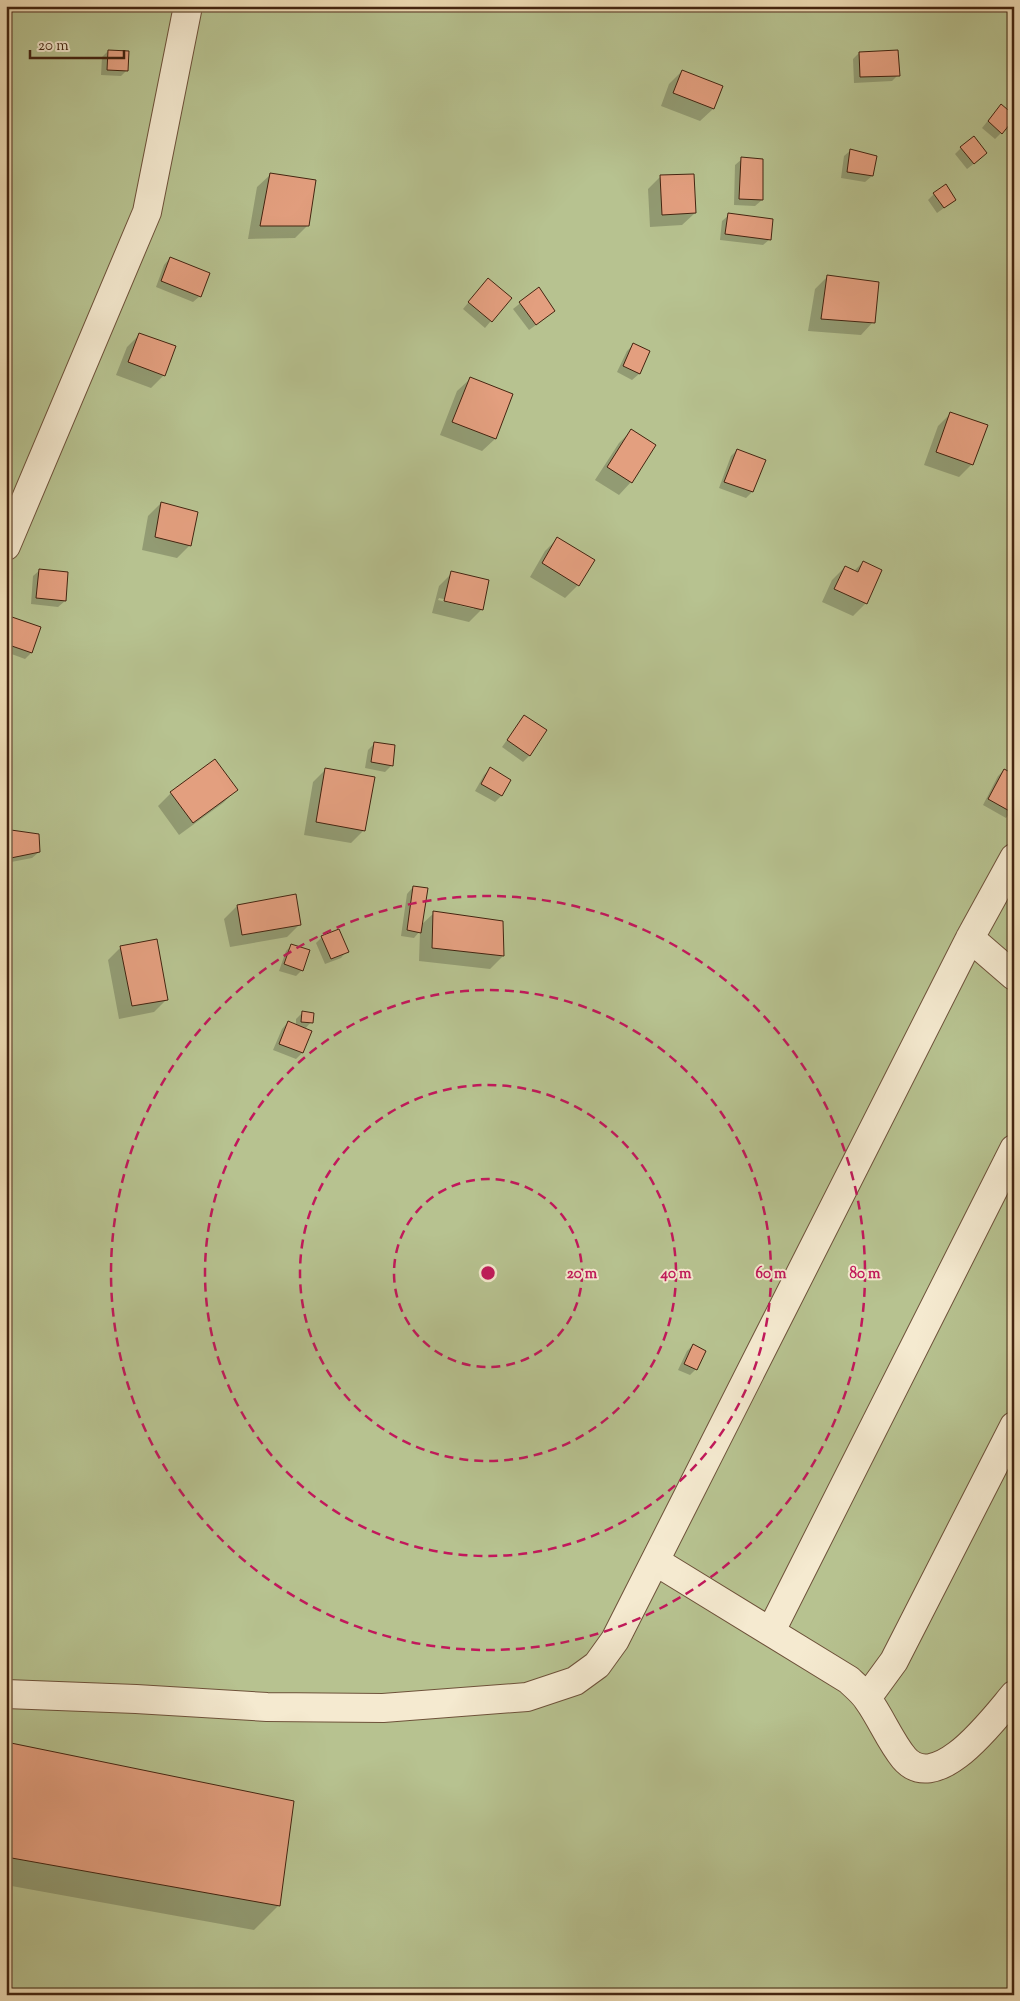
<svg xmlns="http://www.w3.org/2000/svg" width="1020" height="2001" font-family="'Sorts Mill Goudy',serif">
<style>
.green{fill:#b7c290;stroke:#7d7350}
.shadow{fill:#0003;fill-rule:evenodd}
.building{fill:#e39f7f;stroke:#432410}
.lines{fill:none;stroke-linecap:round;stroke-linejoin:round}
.street-casing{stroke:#6e523a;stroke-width:30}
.street{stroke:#f5ead0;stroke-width:28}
.ring{fill:none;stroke:#c2185b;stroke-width:2.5;stroke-dasharray:9 6}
.centre{fill:#c2185b;stroke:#f5ead0;stroke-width:2.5}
.ring-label{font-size:15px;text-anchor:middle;font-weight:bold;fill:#c2185b;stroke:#f5ead0;stroke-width:4;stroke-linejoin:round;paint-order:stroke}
</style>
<rect width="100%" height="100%" fill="#f0deb7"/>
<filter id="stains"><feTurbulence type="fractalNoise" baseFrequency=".004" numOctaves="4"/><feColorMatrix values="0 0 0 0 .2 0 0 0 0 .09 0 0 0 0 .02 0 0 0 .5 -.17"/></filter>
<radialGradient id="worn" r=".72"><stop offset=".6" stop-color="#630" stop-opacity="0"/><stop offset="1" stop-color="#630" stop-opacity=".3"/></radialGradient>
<path class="green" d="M6,6H1014V1995H6Z"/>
<path class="shadow" d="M108,51L127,70L121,76L101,75L102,57Z
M859,53L898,75L892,81L854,83L853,59Z
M682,71L713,109L700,121L661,106L669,84Z
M995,112L1001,133L995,139L982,128Z
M961,148L980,159L967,169L955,154Z
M851,150L872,176L865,182L841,178L844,156Z
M742,159L762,200L755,206L734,205L735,165Z
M270,175L308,225L295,238L248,239L257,187Z
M661,176L695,213L682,225L650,227L648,189Z
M934,194L955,200L937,213L928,200Z
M729,215L770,239L763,245L720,240L722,221Z
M170,258L200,296L193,302L156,287L164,265Z
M828,276L873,322L861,335L808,331L815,289Z
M482,286L510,298L485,328L463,309Z
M538,289L547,317L529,330L513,309Z
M140,334L164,375L151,388L116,375L127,347Z
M633,345L649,352L639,374L632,380L617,372L627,351Z
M470,379L511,395L495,439L482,451L440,435L457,391Z
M951,413L972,464L959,477L924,465L938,426Z
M632,430L631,482L619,495L595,480L619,443Z
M737,450L764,461L752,492L746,498L719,488L731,456Z
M161,503L190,545L177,558L142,550L148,516Z
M558,538L578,585L565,598L530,577L545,551Z
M863,562L866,603L853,616L822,602L832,580L845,567L854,571Z
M40,570L65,601L58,607L31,604L33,576Z
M452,573L482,609L469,622L432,613L439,586ZM439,598L474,606V609L438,600Z
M10,617L31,653L25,659L6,652V621Z
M524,716L530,755L523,762L502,747Z
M374,744L394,746L391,766L385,772L365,768L368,750Z
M326,769L364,830L351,843L304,835L313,782Z
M490,769L510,780L501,796L495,802L475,791L484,775Z
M1004,770L1014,776V808L1006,818L983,805L998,776Z
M236,790L223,803L179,835L158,806L171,793Z
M11,832L39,852L32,858L6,863V837Z
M413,887L421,925L434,913L503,956L490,969L419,961L420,931L414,938L401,936L407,894Z
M295,896L300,924L287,937L230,947L224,919L237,906Z
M322,937L347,951L341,958L325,964L316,943Z
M292,945L302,970L296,976L279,971L286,951Z
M121,947L167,999L154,1012L119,1019L108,960Z
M302,1013L311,1022L305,1029L302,1053L296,1059L273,1050L282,1029L288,1022L296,1026V1019Z
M693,1345L696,1369L690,1375L678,1370L687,1351Z
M6,1743L279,1905L254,1930L6,1885Z"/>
<path class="building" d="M108,50L129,51L128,71L107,70Z
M898,50L900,76L860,77L859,52Z
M682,70L723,86L714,109L673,93Z
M1001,104L1014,115V119L1002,134L988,121Z
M974,136L987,153L974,164L960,147Z
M850,149L877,156L873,176L847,172Z
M741,157L763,159V200L739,199Z
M270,173L316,180L309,226H260Z
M694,174L696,213L662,215L660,175Z
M946,184L956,200L944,208L933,193Z
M728,213L773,219L771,240L725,234Z
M170,257L210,273L201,297L161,281Z
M827,275L879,282L875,323L821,319Z
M488,278L512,298L492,322L468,302Z
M539,287L555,311L536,325L519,302Z
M139,333L176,346L165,376L128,362Z
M633,343L650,351L640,374L623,366Z
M470,377L513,394L496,439L452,422Z
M950,412L988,425L973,465L936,452Z
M631,429L656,445L632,483L607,467Z
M737,449L766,460L753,492L724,482Z
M161,502L198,512L191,546L155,537Z
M557,537L595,560L579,586L542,563Z
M863,561L882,570L867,604L834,589L845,566L858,572Z
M39,569L68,572L66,601L36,598Z
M451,571L489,580L483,610L444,601Z
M9,616L41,627L32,653L6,644V625Z
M524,715L547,730L530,756L507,740Z
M374,742L395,745L393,766L371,762Z
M215,759L238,790L193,823L170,792Z
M490,767L511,780L502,796L481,784Z
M325,768L375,777L365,831L316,822Z
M1004,769L1014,774L1013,813L988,799Z
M11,830L39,834L40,852L6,859Z
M413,886L428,888L421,933L407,930Z
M296,894L301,925L242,935L237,905Z
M433,911L503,921L504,956L432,948Z
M339,929L349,952L331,959L321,936Z
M157,939L168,1000L132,1006L120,946Z
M291,944L310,950L303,971L284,964Z
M302,1011L314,1013L313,1023L301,1022Z
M288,1021L312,1031L303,1053L279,1044Z
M693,1344L706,1351L697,1370L684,1364Z
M6,1742L294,1801L280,1906L6,1857Z"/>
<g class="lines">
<g class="street-casing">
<path id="street" d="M6,546L147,212L188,6
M970,938L1014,976
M655,1561L849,1680C855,1686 863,1692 868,1700C881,1718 890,1741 904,1758C937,1797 995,1717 1014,1695
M771,1631L1014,1149
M6,1694L136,1699L267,1707L383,1708L527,1697L575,1681L597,1665L615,1640L970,938L1014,858
M867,1698L894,1661L1014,1426"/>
</g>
<use href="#street" class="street"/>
</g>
<g class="ring">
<circle cx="488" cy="1273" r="94"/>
<circle cx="488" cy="1273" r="188"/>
<circle cx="488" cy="1273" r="283"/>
<circle cx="488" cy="1273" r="377"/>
</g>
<circle cx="488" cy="1273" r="8" class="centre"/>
<g class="ring-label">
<text x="582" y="1278">20 m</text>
<text x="676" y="1278">40 m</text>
<text x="771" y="1278">60 m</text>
<text x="865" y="1278">80 m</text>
</g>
<rect width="1020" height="2001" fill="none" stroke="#f0deb7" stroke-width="25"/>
<rect x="8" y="8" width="1005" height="1986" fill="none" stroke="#432410" stroke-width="2.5"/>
<rect x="12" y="12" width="995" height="1976" fill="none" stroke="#432410"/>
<path d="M30 50v8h94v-8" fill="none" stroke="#432410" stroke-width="2.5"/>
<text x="38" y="50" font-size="15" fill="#432410" stroke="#f5ead0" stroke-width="4" paint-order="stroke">20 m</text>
<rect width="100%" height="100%" filter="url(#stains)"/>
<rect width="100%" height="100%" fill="url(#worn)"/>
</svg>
